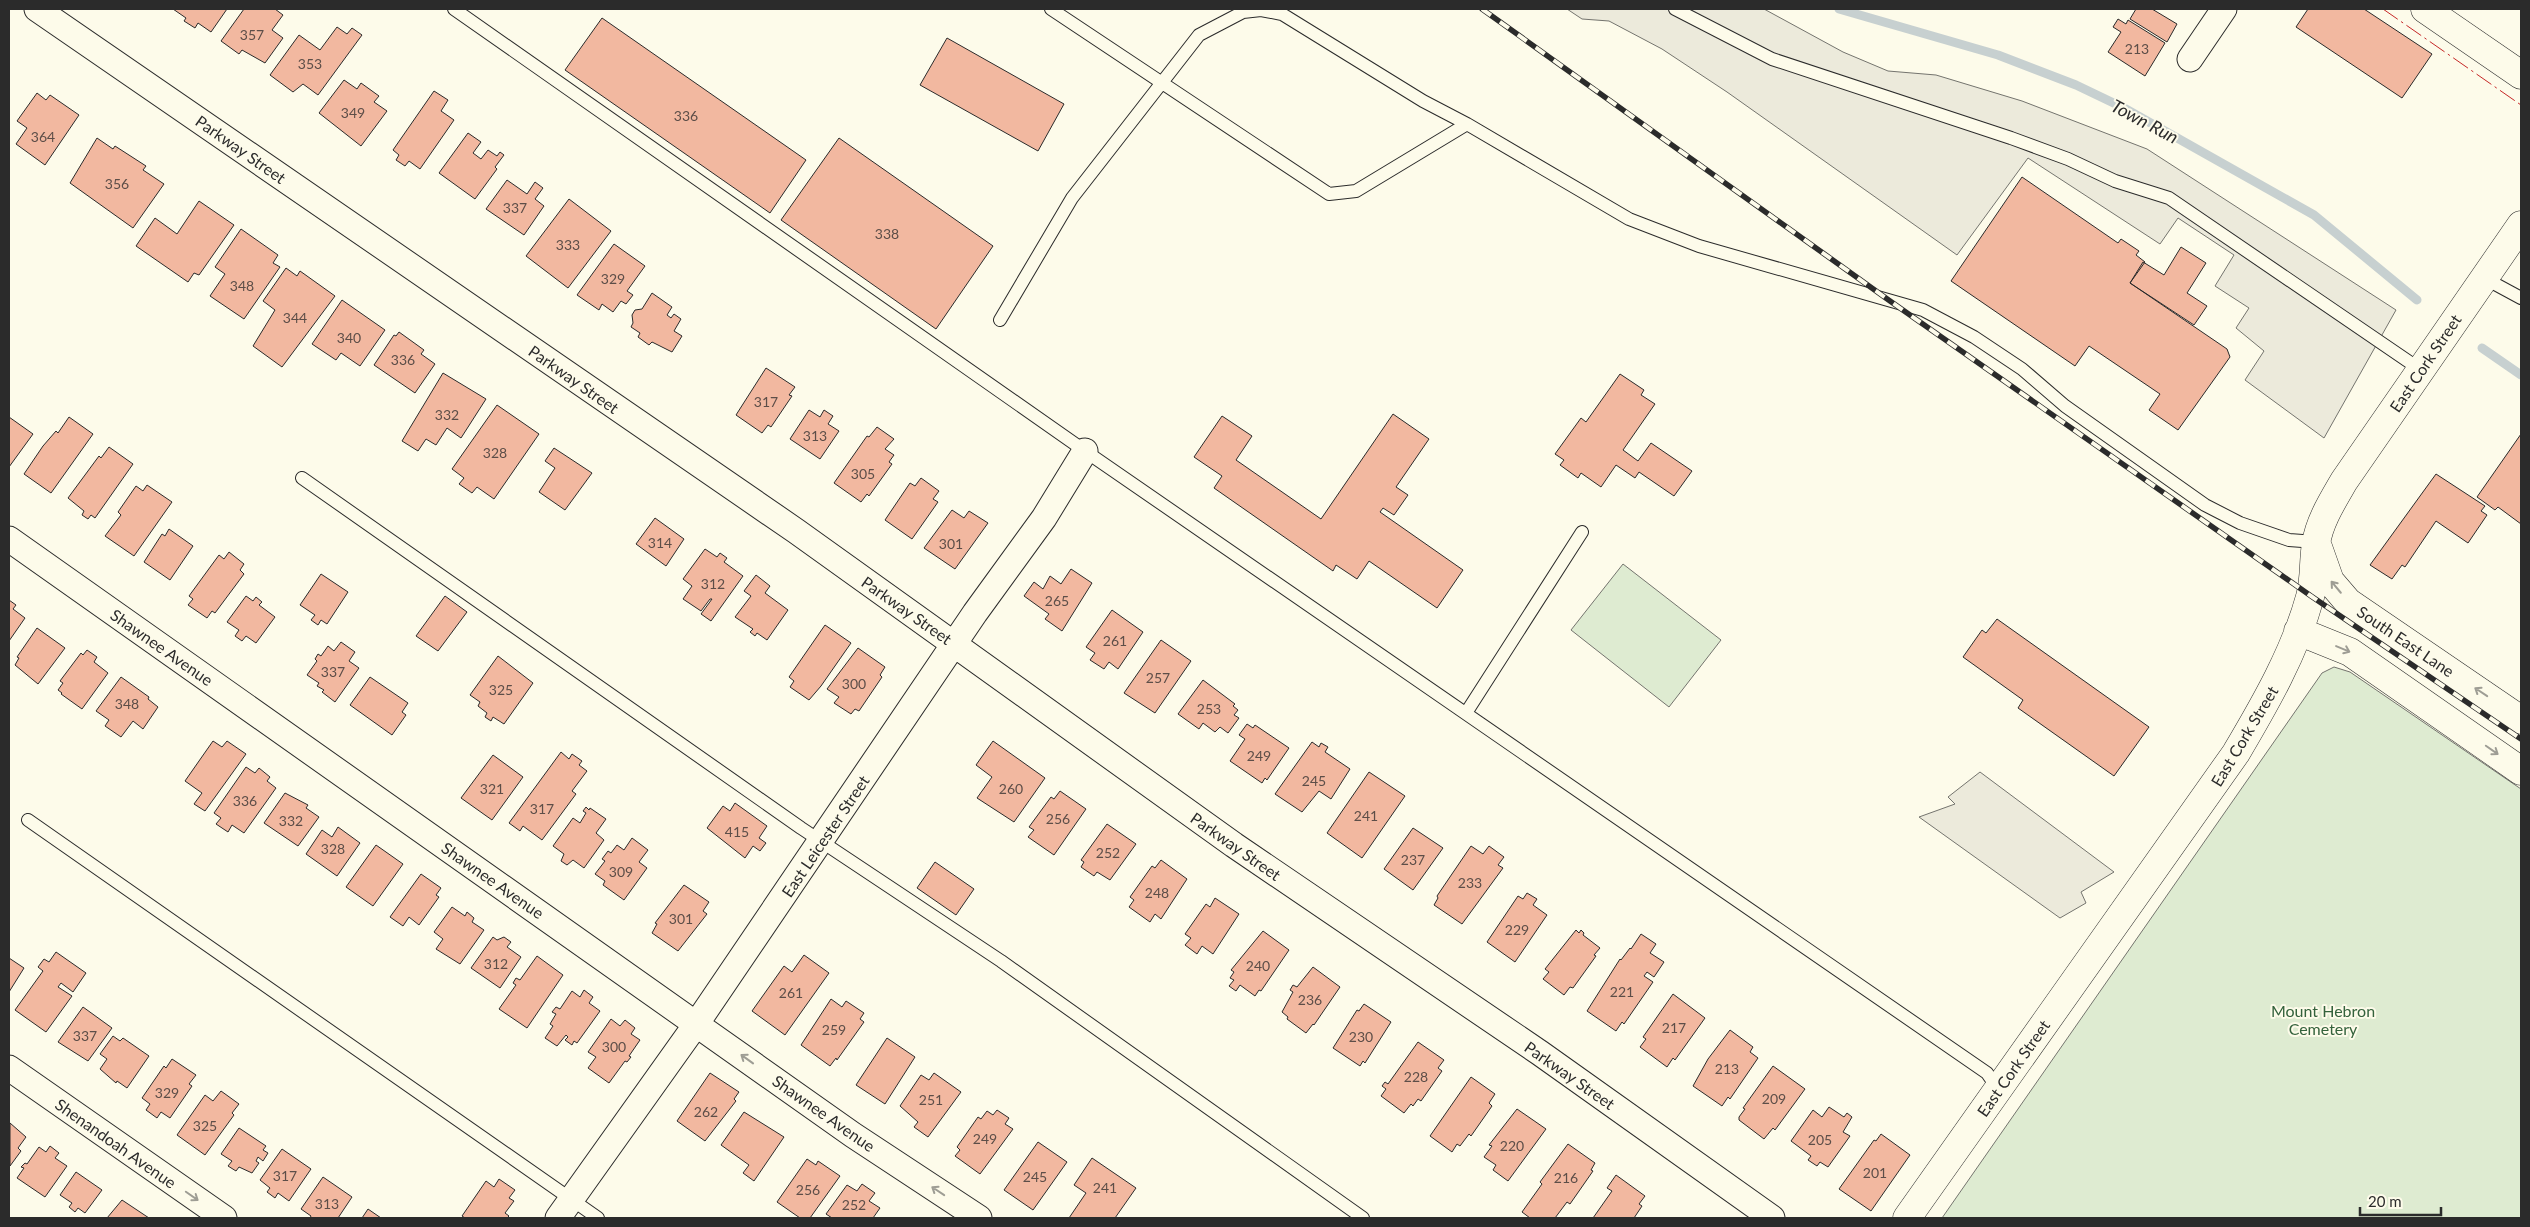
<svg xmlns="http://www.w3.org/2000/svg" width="2530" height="1227" font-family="Lato,sans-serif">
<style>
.green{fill:#deebd1;stroke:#74746e}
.parking{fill:#eceadb;stroke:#74746e}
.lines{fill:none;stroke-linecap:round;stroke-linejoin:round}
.stream{stroke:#c7d0d0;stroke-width:9}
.building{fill:#f2b8a0;stroke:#2b2b2b}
.lane-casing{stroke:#2b2b2b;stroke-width:14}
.street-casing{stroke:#2b2b2b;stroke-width:27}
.secondary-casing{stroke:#2b2b2b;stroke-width:29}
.lane{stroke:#fdfbea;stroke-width:12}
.street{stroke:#fdfbea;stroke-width:25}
.secondary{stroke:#fdfbea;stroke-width:28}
.rail-casing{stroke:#2b2b2b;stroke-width:5.5}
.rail{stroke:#fdfbea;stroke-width:4;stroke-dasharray:11;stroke-linecap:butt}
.power{stroke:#c62828;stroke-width:1;stroke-dasharray:18 4 2.5 4;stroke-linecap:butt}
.oneway{stroke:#9e9d94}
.labels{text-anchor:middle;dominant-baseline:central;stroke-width:4;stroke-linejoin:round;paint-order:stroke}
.number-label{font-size:14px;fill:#5d4e48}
.street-label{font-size:16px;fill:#2b2b2b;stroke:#fdfbea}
.park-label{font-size:16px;fill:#34623c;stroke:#fdfbea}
.water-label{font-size:18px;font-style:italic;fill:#2b2b2b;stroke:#fdfbea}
</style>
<rect width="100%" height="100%" fill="#fdfbea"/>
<path class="green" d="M1623,564L1721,640L1669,707L1571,630Z
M2334,667L2350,672L2521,789V1218H1942L2322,673Z"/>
<path class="parking" d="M1567,9H1764L1843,52L1888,71L1936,75L2022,101L2147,149L2396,310L2324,438L2245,380L2264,351L2236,328L2249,308L2215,286L2234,255L2178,218L2160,244L2028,158L1957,255L1727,92L1662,49L1609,21L1582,19Z
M1980,772L2114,872L2081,892L2086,903L2060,918L1919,817L1955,804L1948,797Z"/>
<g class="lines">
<path class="stream" d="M1839,9L1998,55L2076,85L2124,108L2314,215L2417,300
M2482,348L2521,375"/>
</g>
<path class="building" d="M173,9H227L211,32L198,23L195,28L184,21L186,18Z
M244,9H275L283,15L272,30L283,38L265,63L242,50L239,54L221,41Z
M2136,9H2152L2177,24L2167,42L2130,19Z
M2308,9H2364L2432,54L2402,98L2296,27Z
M602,18L806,160L770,213L565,70Z
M2118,19L2126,24L2128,20L2165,43L2145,76L2108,52L2121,32L2113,27Z
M337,27L347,34L352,28L362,35L318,95L303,84L293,92L270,75L299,35L320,50Z
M947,38L1064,104L1038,151L920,85Z
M344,80L357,89L361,83L379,96L374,102L387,111L361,146L319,113Z
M434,91L448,100L441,111L454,120L420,169L409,161L405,166L396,160L399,155L393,150Z
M37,93L46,100L50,95L79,115L45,165L16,144L27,128L17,121Z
M468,133L481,142L473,153L481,159L488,150L497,156L500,152L504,155L495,167L497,169L475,199L439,173Z
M97,138L113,149L115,146L146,166L143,170L164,184L133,228L70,183Z
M839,138L993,246L936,329L781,220Z
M2022,177L2118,243L2121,239L2139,251L2136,255L2145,262L2130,283L2227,349L2230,357L2178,430L2149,410L2160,394L2089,346L2075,366L1951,281Z
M507,180L527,194L535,182L543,188L535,199L544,206L524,235L486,209Z
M569,199L611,231L568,288L526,256Z
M199,201L234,225L199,275L194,273L188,282L136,246L155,218L177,234Z
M241,229L278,255L273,263L280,267L244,319L210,296L225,274L215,267Z
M614,244L645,266L627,291L633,295L626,304L621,301L613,312L602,304L599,310L577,295Z
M2181,247L2206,263L2187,293L2207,306L2194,325L2130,283L2143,262L2164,275Z
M286,268L297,276L300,271L335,296L282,367L253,346L275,310L263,301Z
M652,293L672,307L667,315L671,318L674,314L681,319L674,331L682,336L672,352L652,342L649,345L638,337L640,333L631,327L633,323L632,315L635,310L642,309Z
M342,300L385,330L360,366L341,353L336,360L312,344Z
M399,332L424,350L421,354L435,364L415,393L374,365L394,335L396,336Z
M766,368L795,387L789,395L792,396L771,427L768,425L762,433L736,415Z
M443,373L486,399L461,438L447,428L436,445L426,439L418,451L402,441Z
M1620,374L1644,390L1641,395L1655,404L1623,450L1638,461L1651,443L1692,471L1674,496L1639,472L1635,478L1616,465L1601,487L1581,473L1578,478L1560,465L1564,460L1555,454L1581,418L1586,422Z
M497,405L539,434L494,499L477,487L472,493L459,484L464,478L452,469Z
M809,410L820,417L824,410L833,416L828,424L839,431L820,459L790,439Z
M1393,414L1429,439L1396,487L1408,495L1394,515L1383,508L1380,512L1463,570L1437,608L1369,561L1357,579L1336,565L1333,571L1214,488L1222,476L1194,457L1222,416L1252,436L1236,460L1321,519Z
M9,417L33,434L9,467Z
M69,417L93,434L51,493L24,474L43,446L56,431L58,433Z
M877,427L894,439L885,449L894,455L889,462L892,464L869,496L867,494L861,502L834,483L867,436L869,437Z
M2521,434V524L2498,507L2495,510L2477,497Z
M109,447L133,464L95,518L91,515L88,519L82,515L84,511L68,498L99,456L101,458Z
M554,448L592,473L565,510L539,492L555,468L545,461Z
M2436,474L2485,506L2481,511L2487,515L2468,543L2436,521L2405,567L2402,565L2392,579L2370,565Z
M921,478L939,491L933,499L938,502L912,539L885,520L910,483L915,486Z
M147,485L172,502L134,556L105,536L121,515L118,512L136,486L143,491Z
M952,510L964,518L969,511L988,523L955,569L924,548Z
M655,518L684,539L666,566L636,544Z
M169,529L193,546L170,580L144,562L162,534L165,536Z
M705,549L717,557L720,553L727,558L724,562L743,576L711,621L701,614L712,599H710L701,611L683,599L692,586L683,579Z
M229,552L244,564L240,570L244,574L215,613L212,611L207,618L188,605L193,599L189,596L219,555L224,559Z
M1071,569L1092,583L1062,631L1045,619L1049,614L1024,596L1034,582L1043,589L1050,576L1061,584Z
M321,574L348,592L327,624L321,620L318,625L311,620L315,615L300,605Z
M756,575L770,586L765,593L788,610L767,640L757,633L755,636L750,632L753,629L735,617L751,596L744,591Z
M246,596L253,601L256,597L262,602L259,605L275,617L256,643L246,636L242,641L235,636L239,630L227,622Z
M445,596L467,612L438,651L416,636Z
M9,600L16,605L13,609L25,618L9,641Z
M1112,610L1143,632L1118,669L1109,662L1104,669L1090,660L1095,653L1086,647Z
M1997,619L2149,727L2114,776L2018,708L2023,700L1963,657L1982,630L1986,633Z
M825,625L851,643L821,686L809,700L790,687L794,681L789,677Z
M37,628L65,648L38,684L15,665L19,658L17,657Z
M1161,640L1191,661L1155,713L1124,693Z
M341,642L355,652L349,661L359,668L335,702L322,692L324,690L317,686L319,683L307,675L317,661L315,659L318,654L321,656L328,646L334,651Z
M858,648L885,667L880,675L882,677L859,711L855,709L851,714L834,703L839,697L827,689Z
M87,650L97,657L94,662L108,673L82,709L61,694L62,693L58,690L63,683L60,681L81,653L83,655Z
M498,656L533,683L504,724L493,717L491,721L485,717L487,713L478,706L480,702L470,695Z
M121,677L149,697L148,699L158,707L143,729L133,721L121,737L105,726L109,720L96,711Z
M370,677L408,703L402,712L406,715L392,735L350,705Z
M1203,680L1235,704L1233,706L1238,710L1234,715L1239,718L1228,733L1220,727L1215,732L1203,723L1199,729L1178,714Z
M1247,724L1253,728L1255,725L1289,748L1267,780L1265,778L1262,783L1230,761L1245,739L1239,735Z
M213,741L222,747L227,741L246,754L205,811L194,804L202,793L185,781Z
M993,741L1045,778L1014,822L977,798L992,777L976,765Z
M1312,742L1319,747L1321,743L1328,747L1325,752L1350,769L1331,799L1319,791L1302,812L1275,794Z
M561,752L569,759L572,754L582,761L579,765L587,771L572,791L576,794L542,840L523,826L520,831L509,823Z
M493,755L523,777L492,820L461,798Z
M246,767L255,773L259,768L270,777L267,781L276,788L244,833L232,825L228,832L216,824L221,818L214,813Z
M1369,772L1405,796L1362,858L1327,833Z
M1060,791L1086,809L1054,855L1028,837L1034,830L1029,827L1051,797L1054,799Z
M285,793L308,805L306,808L319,817L298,846L264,823Z
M735,803L767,826L759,838L766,843L760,851L753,846L745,858L707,828L723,806L730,811Z
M586,807L589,810L590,808L606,819L596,833L604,840L584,868L573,860L567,865L561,861L564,854L553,846L573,818L580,823L586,813L583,811Z
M1107,824L1136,844L1110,880L1097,872L1094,876L1081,867L1084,862L1081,860Z
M338,827L360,843L337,876L306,854L322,830L332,837Z
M1413,828L1443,848L1413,890L1384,869Z
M632,838L648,850L639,862L647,868L624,900L603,885L605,881L595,874L605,861L602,859L608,851L611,853L617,845L624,850Z
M376,845L403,864L373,906L346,887Z
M1471,846L1483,854L1489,846L1504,857L1498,865L1503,868L1462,924L1434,905L1438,898L1437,896Z
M1161,860L1187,879L1161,919L1155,914L1150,922L1129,907L1134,900L1130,897L1152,866L1155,868Z
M935,862L974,889L956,915L917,888Z
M421,874L441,888L436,895L439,897L419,925L409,917L403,926L390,917Z
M684,885L709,902L703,911L707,914L678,951L652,933L657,924L655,923Z
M1527,893L1537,899L1533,905L1547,915L1515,962L1487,942L1518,896L1523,899Z
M1215,898L1239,914L1213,954L1202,946L1197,954L1185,945L1191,938L1185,934L1206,904L1210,907Z
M452,907L465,916L467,912L474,918L472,922L484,930L460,964L436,949L443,939L434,932Z
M1576,930L1579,933L1581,930L1584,933L1583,935L1600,948L1594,955L1596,956L1573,988L1570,987L1564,995L1543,979L1549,972L1545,969Z
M1263,931L1289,950L1261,991L1259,990L1255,996L1240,985L1236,991L1229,986L1234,980L1230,978L1234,972L1231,970Z
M1641,934L1656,944L1650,953L1664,962L1654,977L1647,972L1644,976L1653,982L1624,1024L1622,1022L1616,1031L1587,1011L1620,959L1621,960L1630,948L1631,949Z
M493,937L497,940L504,937L511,942L507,947L521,957L500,988L471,968Z
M56,952L86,973L73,992L61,983L58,987L72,996L46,1032L15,1010L43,971L38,967L44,959L49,962Z
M804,955L829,973L785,1035L752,1011L784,966L792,972Z
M537,956L563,975L527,1028L499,1009L516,985L513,983L516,978L520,980Z
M9,958L24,968L9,992Z
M1313,967L1340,987L1314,1025L1313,1024L1306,1033L1287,1019L1288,1017L1282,1012L1293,992L1290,990L1293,985L1297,987Z
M584,990L593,997L589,1003L600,1011L577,1043L574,1041L572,1045L565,1040L568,1037L566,1035L557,1046L545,1038L553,1026L550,1024L556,1014L552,1012L556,1007L560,1009L572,991L580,997Z
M1673,994L1705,1018L1675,1060L1673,1058L1667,1067L1640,1047L1646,1039L1643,1037Z
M831,999L842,1007L846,1001L864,1013L860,1019L864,1022L837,1060L836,1058L830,1066L801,1045Z
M1364,1004L1391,1022L1365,1063L1363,1061L1360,1066L1333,1048L1357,1010L1359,1011Z
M83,1007L112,1028L88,1061L58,1042Z
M611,1019L620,1026L625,1020L635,1028L631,1034L640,1040L629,1056L631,1057L627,1062L625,1061L609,1083L588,1068L596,1057L588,1052Z
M1730,1030L1753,1047L1750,1052L1758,1058L1730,1099L1728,1097L1722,1106L1693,1086L1708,1059Z
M113,1036L120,1041L123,1038L149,1056L127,1088L117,1081L116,1083L100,1069L107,1059L100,1054Z
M887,1038L915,1057L885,1104L856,1085Z
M1418,1042L1444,1060L1438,1068L1442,1071L1421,1101L1418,1099L1413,1106L1411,1104L1404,1113L1381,1096L1386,1089L1382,1086L1385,1082L1388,1084Z
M172,1059L196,1075L189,1084L192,1086L170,1118L161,1112L157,1118L146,1110L150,1104L142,1098L164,1066L166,1068Z
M1773,1066L1805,1089L1775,1130L1773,1128L1764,1139L1739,1120V1117L1745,1109L1743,1108Z
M710,1073L739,1092L734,1099L736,1101L705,1141L677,1121Z
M934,1073L961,1092L928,1137L914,1127L918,1122L900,1106L921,1075L929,1080Z
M1471,1077L1495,1094L1489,1103L1492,1106L1471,1136L1469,1134L1460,1146L1457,1144L1452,1152L1430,1136Z
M221,1091L239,1104L232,1113L234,1115L205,1155L177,1135L205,1095L213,1101Z
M1829,1107L1844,1117L1847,1113L1852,1117L1843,1132L1850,1136L1828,1167L1820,1162L1817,1166L1808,1160L1811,1156L1791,1141L1813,1110L1822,1117Z
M1517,1109L1546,1129L1508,1181L1493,1170L1496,1165L1484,1157L1492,1146L1489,1145Z
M997,1110L1009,1118L1005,1124L1013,1129L980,1174L955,1156L960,1150L957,1147L978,1117L981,1119L987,1111L993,1115Z
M744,1112L784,1137L754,1181L743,1173L749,1165L721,1145Z
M10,1123L26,1137L18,1148L21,1151L10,1166Z
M239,1128L266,1146L263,1150L268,1153L263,1161L258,1157L256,1161L259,1163L252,1173L239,1167L236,1171L228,1166L232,1161L221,1154Z
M1881,1134L1910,1155L1871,1211L1839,1189L1874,1140L1876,1141Z
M1038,1142L1067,1162L1033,1210L1004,1190Z
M1568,1144L1595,1163L1591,1170L1593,1171L1570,1204L1567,1202L1555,1218H1530L1522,1212L1542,1184L1540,1182Z
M50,1146L59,1153L55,1158L67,1166L45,1197L17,1178L24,1168L21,1167L25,1163L27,1164L39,1147L46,1152Z
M282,1149L311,1169L289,1201L278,1193L275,1198L267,1192L270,1188L260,1180Z
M1092,1158L1136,1188L1115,1218H1069L1086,1193L1074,1185Z
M807,1159L816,1165L818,1161L840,1176L810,1218H800L777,1202Z
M76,1172L102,1190L85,1213L78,1208L75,1212L69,1207L72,1203L60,1195Z
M1616,1175L1645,1196L1639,1204L1642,1206L1634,1218H1593L1612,1191L1607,1188Z
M323,1177L352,1197L338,1218H310L311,1216L301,1209Z
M499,1179L515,1190L509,1198L514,1201L505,1213L509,1216L507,1218H465L462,1216L486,1181L494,1187Z
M862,1184L875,1193L869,1201L880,1208L873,1218H832L826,1214L847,1185L857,1191Z
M122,1200L149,1218H107Z
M368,1209L381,1218H362Z"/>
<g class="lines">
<g class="lane-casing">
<path id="lane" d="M454,9L1085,451L1987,1073L1998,1089
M1051,9L1329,194L1356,191L1467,124L1629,219L1699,246L1923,310L1974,337L2022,369L2065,406L2205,505L2240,523L2289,540L2316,542
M1675,9L1772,59L2011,138L2068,159L2115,181L2169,198L2421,370
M2484,278L2521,298
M1000,320L1072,198L1199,35L1243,12L1261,10L1282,14L1423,101L1467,124
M302,478L801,828L1001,961L1363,1218
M1466,713L1582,532
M28,820L598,1218"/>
</g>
<g class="street-casing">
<path id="street" d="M37,9L796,531L1234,845L1540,1053L1772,1218
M2190,59L2224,9
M9,539L853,1135L979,1218
M9,1068L224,1218
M558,1218L697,1023L975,613L1044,518L1085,451"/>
</g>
<g class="secondary-casing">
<path id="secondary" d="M2425,9L2521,75
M2318,547L2330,581L2348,602L2521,720
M2298,631L2350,652L2521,771
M1907,1218L2236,753C2265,704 2295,652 2310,597C2315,580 2313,561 2316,544C2319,522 2333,500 2344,481L2521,225"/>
</g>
<use href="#lane" class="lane"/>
<use href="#street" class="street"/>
<use href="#secondary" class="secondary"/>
<g class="rail-casing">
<path id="rail" d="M1482,9L1890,301L2311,596L2521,739"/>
</g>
<use href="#rail" class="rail"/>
<path class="power" d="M2383,9L2521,105"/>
</g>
<defs><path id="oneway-shaft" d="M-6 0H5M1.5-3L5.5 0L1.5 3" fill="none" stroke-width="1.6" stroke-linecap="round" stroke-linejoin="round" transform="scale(1.25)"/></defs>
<g class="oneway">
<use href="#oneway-shaft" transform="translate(2336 587) rotate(-130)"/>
<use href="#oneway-shaft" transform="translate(2343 649) rotate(23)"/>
<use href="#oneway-shaft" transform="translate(2481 692) rotate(-146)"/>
<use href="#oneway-shaft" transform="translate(2492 750) rotate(35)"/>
<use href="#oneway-shaft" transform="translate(747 1059) rotate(-144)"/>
<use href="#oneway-shaft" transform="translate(938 1191) rotate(-146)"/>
<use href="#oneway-shaft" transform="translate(192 1196) rotate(35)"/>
</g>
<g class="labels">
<g class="number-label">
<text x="252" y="34">357</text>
<text x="2137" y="48">213</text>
<text x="310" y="63">353</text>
<text x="353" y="112">349</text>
<text x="686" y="115">336</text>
<text x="43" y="136">364</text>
<text x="117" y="183">356</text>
<text x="515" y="207">337</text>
<text x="887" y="233">338</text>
<text x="568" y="244">333</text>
<text x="613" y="278">329</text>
<text x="242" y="285">348</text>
<text x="295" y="317">344</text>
<text x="349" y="337">340</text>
<text x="403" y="359">336</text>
<text x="766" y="401">317</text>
<text x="447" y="414">332</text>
<text x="815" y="435">313</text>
<text x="495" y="452">328</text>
<text x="863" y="473">305</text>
<text x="660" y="542">314</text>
<text x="951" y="543">301</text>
<text x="713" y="583">312</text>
<text x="1057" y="600">265</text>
<text x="1115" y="640">261</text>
<text x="333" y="671">337</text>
<text x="1158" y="677">257</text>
<text x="854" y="683">300</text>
<text x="501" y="689">325</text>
<text x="127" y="703">348</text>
<text x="1209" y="708">253</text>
<text x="1259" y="755">249</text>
<text x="1314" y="780">245</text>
<text x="492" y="788">321</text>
<text x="1011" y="788">260</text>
<text x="245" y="800">336</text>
<text x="542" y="808">317</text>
<text x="1366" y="815">241</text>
<text x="1058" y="818">256</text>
<text x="291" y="820">332</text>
<text x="737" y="831">415</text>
<text x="333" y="848">328</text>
<text x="1108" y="852">252</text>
<text x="1413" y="859">237</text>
<text x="621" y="871">309</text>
<text x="1470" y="882">233</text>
<text x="1157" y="892">248</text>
<text x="681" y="918">301</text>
<text x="1517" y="929">229</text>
<text x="496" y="963">312</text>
<text x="1258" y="965">240</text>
<text x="1622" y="991">221</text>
<text x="791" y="992">261</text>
<text x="1310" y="999">236</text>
<text x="1674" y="1027">217</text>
<text x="834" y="1029">259</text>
<text x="85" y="1035">337</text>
<text x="1361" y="1036">230</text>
<text x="614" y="1046">300</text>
<text x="1727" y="1068">213</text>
<text x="1416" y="1076">228</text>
<text x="167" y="1092">329</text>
<text x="1774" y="1098">209</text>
<text x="931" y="1099">251</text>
<text x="706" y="1111">262</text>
<text x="205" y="1125">325</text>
<text x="985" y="1138">249</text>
<text x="1820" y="1139">205</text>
<text x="1512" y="1145">220</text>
<text x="1875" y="1172">201</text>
<text x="285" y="1175">317</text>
<text x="1035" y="1176">245</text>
<text x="1566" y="1177">216</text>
<text x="1105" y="1187">241</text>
<text x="808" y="1189">256</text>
<text x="327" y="1203">313</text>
<text x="854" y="1204">252</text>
</g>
<g class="street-label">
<text transform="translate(241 149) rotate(35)">Parkway Street</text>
<text transform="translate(2425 363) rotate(-56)">East Cork Street</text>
<text transform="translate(574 379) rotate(35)">Parkway Street</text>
<text transform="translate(907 610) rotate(35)">Parkway Street</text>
<text transform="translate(2406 641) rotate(34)">South East Lane</text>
<text transform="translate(162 647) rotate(35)">Shawnee Avenue</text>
<text transform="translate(2244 736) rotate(-59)">East Cork Street</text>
<text transform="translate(825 836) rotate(-56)">East Leicester Street</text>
<text transform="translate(1236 846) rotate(35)">Parkway Street</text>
<text transform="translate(493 880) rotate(35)">Shawnee Avenue</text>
<text transform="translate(2013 1068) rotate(-55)">East Cork Street</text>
<text transform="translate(1570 1075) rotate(35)">Parkway Street</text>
<text transform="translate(824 1113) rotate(35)">Shawnee Avenue</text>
<text transform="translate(116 1143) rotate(35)">Shenandoah Avenue</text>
</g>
<g class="park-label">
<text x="2323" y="1010">Mount Hebron<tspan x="2323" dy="18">Cemetery</tspan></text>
</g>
<g class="water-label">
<text transform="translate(2145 121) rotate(28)">Town Run</text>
</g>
</g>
<rect width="2530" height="1227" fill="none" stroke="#2b2b2b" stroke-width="20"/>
<path d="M2360 1207v8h81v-8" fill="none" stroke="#2b2b2b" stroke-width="2.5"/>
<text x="2368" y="1207" font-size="15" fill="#2b2b2b" stroke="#fdfbea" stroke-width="4" paint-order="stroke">20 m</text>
</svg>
